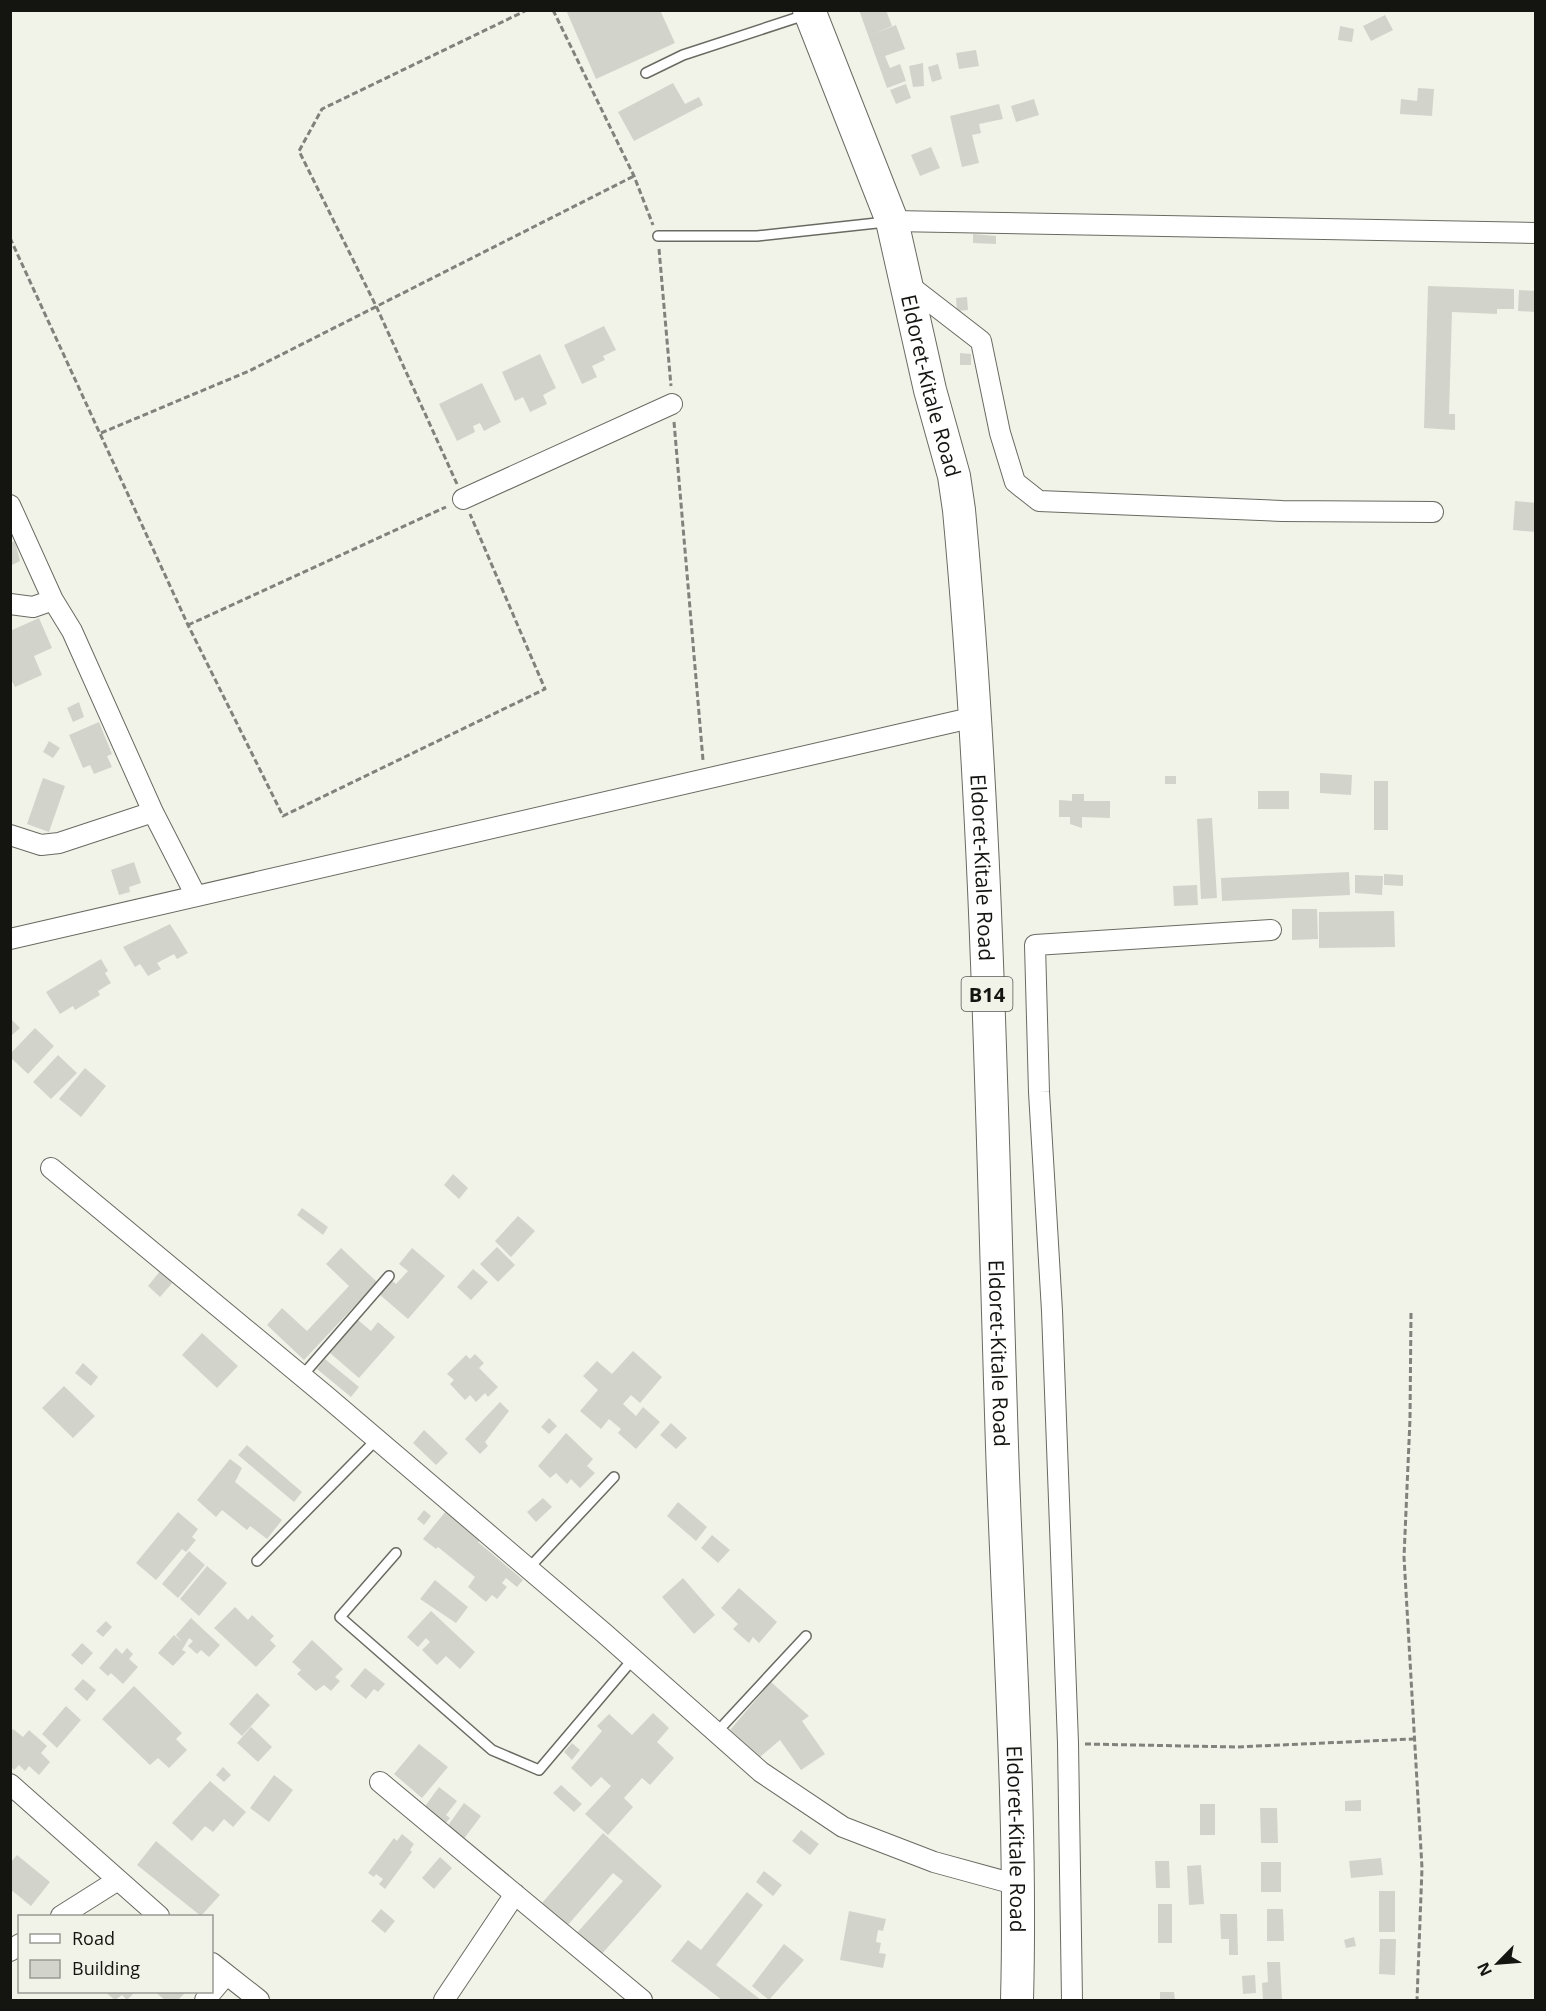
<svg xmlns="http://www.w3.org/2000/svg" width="1546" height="2011" font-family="'Open Sans',sans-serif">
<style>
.building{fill:#d2d4cb}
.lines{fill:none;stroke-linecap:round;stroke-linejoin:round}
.service-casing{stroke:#696b62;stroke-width:12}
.minor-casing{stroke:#696b62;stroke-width:22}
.trunk-casing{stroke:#696b62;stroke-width:34}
.path{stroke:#80827b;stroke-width:3;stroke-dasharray:6 3;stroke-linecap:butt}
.service{stroke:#fff;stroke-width:9}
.minor{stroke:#fff;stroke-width:20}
.trunk{stroke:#fff;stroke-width:32}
.labels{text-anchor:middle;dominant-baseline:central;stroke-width:5;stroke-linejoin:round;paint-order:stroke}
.shield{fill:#f1f3e9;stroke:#565852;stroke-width:1.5}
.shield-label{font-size:20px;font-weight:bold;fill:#141511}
.street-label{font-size:21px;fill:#141511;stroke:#f1f3e9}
</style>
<rect width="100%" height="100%" fill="#f1f3e9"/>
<path class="building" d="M566,10H660L675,43L596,79Z
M859,10H886L892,26L873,34L896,25L905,49L885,56L890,68L900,64L906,81L887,88Z
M1385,15L1393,30L1371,41L1363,26Z
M1340,26L1354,29L1352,42L1338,40Z
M976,50L979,66L959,69L956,53Z
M923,63L924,86L913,87L909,66Z
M938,64L942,79L932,82L928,67Z
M673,83L685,104L699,97L703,105L634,141L618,112Z
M906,84L911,98L896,104L890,90Z
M1418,88L1434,89L1432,116L1400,114L1401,99L1417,101Z
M1034,99L1039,115L1016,122L1011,106Z
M999,104L1003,119L979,124L981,133L972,135L979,163L962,167L950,116Z
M931,147L940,168L920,176L911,155Z
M973,234L996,236V244L973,243Z
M1428,286L1514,289V309H1497V314L1452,312L1449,414H1455V430L1424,428Z
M1519,290L1536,291V312L1518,311Z
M967,297L968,310L957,311L956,298Z
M604,326L616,350L603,356L605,360L592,366L597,377L582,384L564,345Z
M960,353L971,354V365H960Z
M540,354L556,388L543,395L547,404L530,412L523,397L515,401L502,372Z
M482,383L501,422L484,431L480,423L473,426L475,432L457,441L439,404Z
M1515,501L1536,503V532L1513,530Z
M15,541L20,561L10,566V543Z
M39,618L52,648L34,656L42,675L15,687L10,677V631Z
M79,702L84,717L73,722L67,708Z
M99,722L112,754L107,756L112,767L94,774L90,765L83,768L69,735Z
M49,741L60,748L53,758L43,752Z
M1320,773L1352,775L1351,795L1320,793Z
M1165,776H1176V784H1165Z
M43,778L65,786L49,832L27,824Z
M1374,781H1388V830H1374Z
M1258,791H1289V809H1258Z
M1072,794H1084V801H1110V818L1082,817V828L1070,824V817H1059V800L1072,801Z
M1212,818L1217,898L1201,899L1197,819Z
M134,862L141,883L129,887L130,892L119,895L111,870Z
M1349,872L1350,895L1222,901L1221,878Z
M1384,874L1403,875V886L1384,885Z
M1355,875L1383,876L1382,895L1355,893Z
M1197,885L1198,905L1174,906L1173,886Z
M1292,909H1317L1318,939L1292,940Z
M1394,911L1395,947L1319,948V912Z
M170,924L188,953L177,959L174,954L157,963L161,969L148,976L140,964L135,967L123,947Z
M101,959L108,971L105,973L111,983L98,991L100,995L75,1010L73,1006L60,1014L46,992Z
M10,1018L20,1028L10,1037Z
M35,1028L54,1046L28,1074L10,1057V1054Z
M58,1055L77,1073L51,1099L33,1082Z
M85,1068L106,1086L81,1117L59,1099Z
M453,1174L468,1188L459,1199L444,1185Z
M302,1208L328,1227L323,1235L297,1215Z
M518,1216L535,1231L511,1257L495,1241Z
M497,1247L515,1265L498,1282L480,1264Z
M341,1248L377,1282L304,1360L267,1325L282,1308L307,1331L349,1286L326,1264Z
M412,1248L445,1276L408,1319L379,1294L391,1280L396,1284L408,1271L399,1264Z
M473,1269L488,1282L471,1300L457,1287Z
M161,1270L174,1281L160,1297L148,1286Z
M358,1320L371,1331L378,1322L395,1337L359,1378L330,1353Z
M202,1333L238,1366L217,1388L182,1355Z
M633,1351L662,1377L640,1403L631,1395L623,1404L636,1416L643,1407L660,1422L636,1449L618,1433L621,1429L609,1419L601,1429L580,1411L598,1390L583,1376L597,1361L612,1374Z
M475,1354L484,1363L479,1368L498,1387L488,1397L485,1393L476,1402L470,1395L465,1400L450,1384L454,1380L447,1374L466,1355L470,1359Z
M325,1359L359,1387L351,1397L317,1369Z
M83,1363L98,1377L91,1386L75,1373Z
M64,1386L95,1416L73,1438L42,1408Z
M500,1402L509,1411L485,1442L488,1446L480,1454L465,1439Z
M549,1418L557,1426L549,1434L541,1427Z
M671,1423L687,1438L676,1449L660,1435Z
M424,1430L448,1453L436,1465L413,1443Z
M566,1433L593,1459L587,1466L595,1473L580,1488L571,1479L567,1484L556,1473L550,1478L538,1466Z
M247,1445L302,1492L294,1502L238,1455Z
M230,1459L242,1468L235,1482L282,1520L267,1539L250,1526L247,1530L222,1510L216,1517L197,1500Z
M543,1498L552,1507L536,1522L527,1512Z
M678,1502L707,1527L696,1541L667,1516Z
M424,1510L431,1516L424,1525L417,1519Z
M446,1511L481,1539L478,1542L523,1580L517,1587L506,1578L502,1583L507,1587L497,1599L492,1595L486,1602L468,1587L475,1577L438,1547L436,1549L423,1539Z
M178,1512L198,1529L192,1537L196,1540L186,1552L182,1549L156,1580L136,1563Z
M712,1535L730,1550L718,1563L701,1548Z
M189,1551L205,1565L178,1598L162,1584Z
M207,1566L227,1583L199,1616L180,1599Z
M683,1578L715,1615L694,1634L662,1597Z
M435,1580L468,1607L456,1623L420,1599Z
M739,1588L777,1622L759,1643L753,1637L749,1643L733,1629L738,1624L721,1608Z
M235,1607L248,1620L252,1615L274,1636L270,1640L276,1646L256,1667L214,1628Z
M431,1611L475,1652L460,1669L446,1656L437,1665L422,1650L430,1642L426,1638L418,1647L407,1637Z
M191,1618L220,1645L209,1657L201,1650L197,1654L188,1646L193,1641L189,1638L182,1650L186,1652L173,1666L158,1653L174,1635L182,1642L176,1635Z
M106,1621L112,1627L103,1637L96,1631Z
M312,1640L343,1669L335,1677L340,1681L331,1691L324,1685L316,1691L297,1674L301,1670L292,1662Z
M82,1643L93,1653L82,1665L71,1655Z
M116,1648L122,1654L127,1648L133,1654L129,1659L138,1667L123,1684L111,1673L108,1676L99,1668Z
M365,1668L385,1684L378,1692L374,1689L366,1699L350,1686Z
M83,1679L96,1690L87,1701L74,1689Z
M771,1682L809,1716L802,1721L825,1754L801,1770L780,1740L760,1757L730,1730Z
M134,1686L182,1733L176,1739L187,1750L169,1768L158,1758L150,1765L102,1719Z
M257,1693L270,1705L242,1736L229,1724Z
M66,1706L81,1720L57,1748L42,1734Z
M653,1713L669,1728L657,1742L674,1758L650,1785L642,1778L624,1798L633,1807L608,1835L585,1814L611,1786L601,1777L591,1787L571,1768L602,1731L597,1726L609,1714L632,1735Z
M251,1727L272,1747L258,1762L237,1743Z
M13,1729L23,1737L29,1730L47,1746L41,1753L50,1762L39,1775L29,1766L25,1771L19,1765L14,1770L10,1766V1732Z
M572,1743L580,1750L572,1760L564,1752Z
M419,1744L448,1767L422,1798L394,1774Z
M223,1767L231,1775L224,1782L216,1775Z
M274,1775L293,1790L269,1822L250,1808Z
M210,1781L246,1812L233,1827L224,1819L213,1832L205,1826L192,1841L172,1823Z
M561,1785L582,1804L574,1812L553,1793Z
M439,1787L457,1801L446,1815L450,1818L444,1825L423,1809Z
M1361,1800V1811H1345V1801Z
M464,1803L481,1816L463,1840L447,1827Z
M1200,1804H1215V1835H1200Z
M1260,1808H1277L1278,1843H1261Z
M801,1830L819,1844L810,1855L792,1841Z
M603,1833L662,1886L600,1956L576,1934L623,1881L613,1873L567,1926L542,1903Z
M402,1834L414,1844L410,1850L412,1852L385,1889L379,1884L383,1879L376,1874L374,1877L368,1873L394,1838L397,1841Z
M156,1841L220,1895L201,1916L137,1865Z
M17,1855L50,1882L31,1906L10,1889V1863Z
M440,1857L452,1868L434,1889L422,1878Z
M1381,1858L1383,1875L1351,1878L1349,1861Z
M1155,1861H1169L1170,1888H1156Z
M1261,1862H1281V1892H1261Z
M1201,1865L1204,1904L1189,1905L1187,1866Z
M764,1871L782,1885L773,1896L756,1882Z
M1379,1891H1395V1932H1379Z
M747,1892L763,1905L716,1965L761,2000H722L671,1961L688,1940L701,1950Z
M1158,1904H1172V1943H1158Z
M381,1909L395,1921L385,1933L371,1921Z
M1267,1909H1283L1284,1941H1267Z
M849,1911L886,1919L883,1931L878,1930L876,1942L881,1943L879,1953L886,1954L883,1968L840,1960Z
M1220,1914H1237L1238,1955H1229V1939H1221Z
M1354,1937L1356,1946L1346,1948L1344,1940Z
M1380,1939H1396L1395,1975L1379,1974Z
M784,1944L804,1960L769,2000L752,1986Z
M1267,1962H1280L1282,2000H1263L1262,1983L1268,1982Z
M1255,1975L1256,1993L1243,1994L1242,1976Z
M105,1992H133L134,1993L127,2000L122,1995L115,2000Z
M155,1992H186L178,2000H165Z
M1160,1992H1174L1175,2000H1160Z"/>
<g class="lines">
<g class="service-casing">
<path id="service" d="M646,73L683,55L805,15
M658,236H757L886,222
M302,1376L389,1276
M396,1553L340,1617L492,1750L539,1770L633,1659
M257,1561L377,1439
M528,1569L614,1477
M716,1733L806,1636"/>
</g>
<g class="minor-casing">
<path id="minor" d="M892,221L1536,233
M906,283L981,341L1000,433L1015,482L1039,501L1282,511L1433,512
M463,499L672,404
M10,505L53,600
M10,604L33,607L53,600L72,631L153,812L196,896
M10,835L41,845L59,843L153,812
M10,939L975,717
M51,1168L326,1396L604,1633L761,1772L843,1827L934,1862L1018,1885
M380,1782L642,2000
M10,1784L159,1916
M61,1916L118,1880
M10,1951L20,1944
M212,1963L259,2000
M205,2000L226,1975
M444,2000L515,1894
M1072,2000L1068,1743L1052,1311L1039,1092L1035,945L1271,930"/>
</g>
<g class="trunk-casing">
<g id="trunk">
<path id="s1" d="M809,10L892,221L930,390L954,476L959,510C988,821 992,1134 1002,1446C1008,1631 1022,1815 1017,2000"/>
</g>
</g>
<path class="path" d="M553,10L634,176L653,225
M10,238L188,625L283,816L545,689L470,514
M659,249L671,386
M674,422L703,760
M101,433L249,371L634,176
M457,484L377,308L299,151L322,109L527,10
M188,625L446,507
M1411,1313L1410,1419L1404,1557L1422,1868L1417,2000
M1085,1744L1236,1747L1413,1739"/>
<use href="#service" class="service"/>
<use href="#minor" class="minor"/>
<use href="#trunk" class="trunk"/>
</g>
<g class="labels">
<rect class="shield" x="961.5" y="977" width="51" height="34" rx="4.5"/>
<g class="shield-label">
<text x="987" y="994">B14</text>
</g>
<g class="street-label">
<text stroke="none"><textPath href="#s1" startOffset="396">Eldoret-Kitale Road</textPath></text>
<text stroke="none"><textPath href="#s1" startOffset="882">Eldoret-Kitale Road</textPath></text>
<text stroke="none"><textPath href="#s1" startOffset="1368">Eldoret-Kitale Road</textPath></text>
<text stroke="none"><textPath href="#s1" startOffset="1854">Eldoret-Kitale Road</textPath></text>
</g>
</g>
<rect width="1546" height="2011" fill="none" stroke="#141511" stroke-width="24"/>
<rect x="18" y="1915" width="195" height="78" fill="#f1f3e9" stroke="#999a93" stroke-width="1.5"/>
<rect x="30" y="1934" width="30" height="9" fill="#ffffff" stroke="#999a93" stroke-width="1.5"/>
<text x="72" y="1945" font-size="18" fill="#141511">Road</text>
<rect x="30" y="1960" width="30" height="18" fill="#d2d4cb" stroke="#999a93" stroke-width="1.5"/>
<text x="72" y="1975" font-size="18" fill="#141511">Building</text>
<g transform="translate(1498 1963) rotate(245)" stroke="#f1f3e9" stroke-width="4.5" paint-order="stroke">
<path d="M0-4.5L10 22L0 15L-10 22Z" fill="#141511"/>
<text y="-9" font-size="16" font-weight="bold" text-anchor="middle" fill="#141511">N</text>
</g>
</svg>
